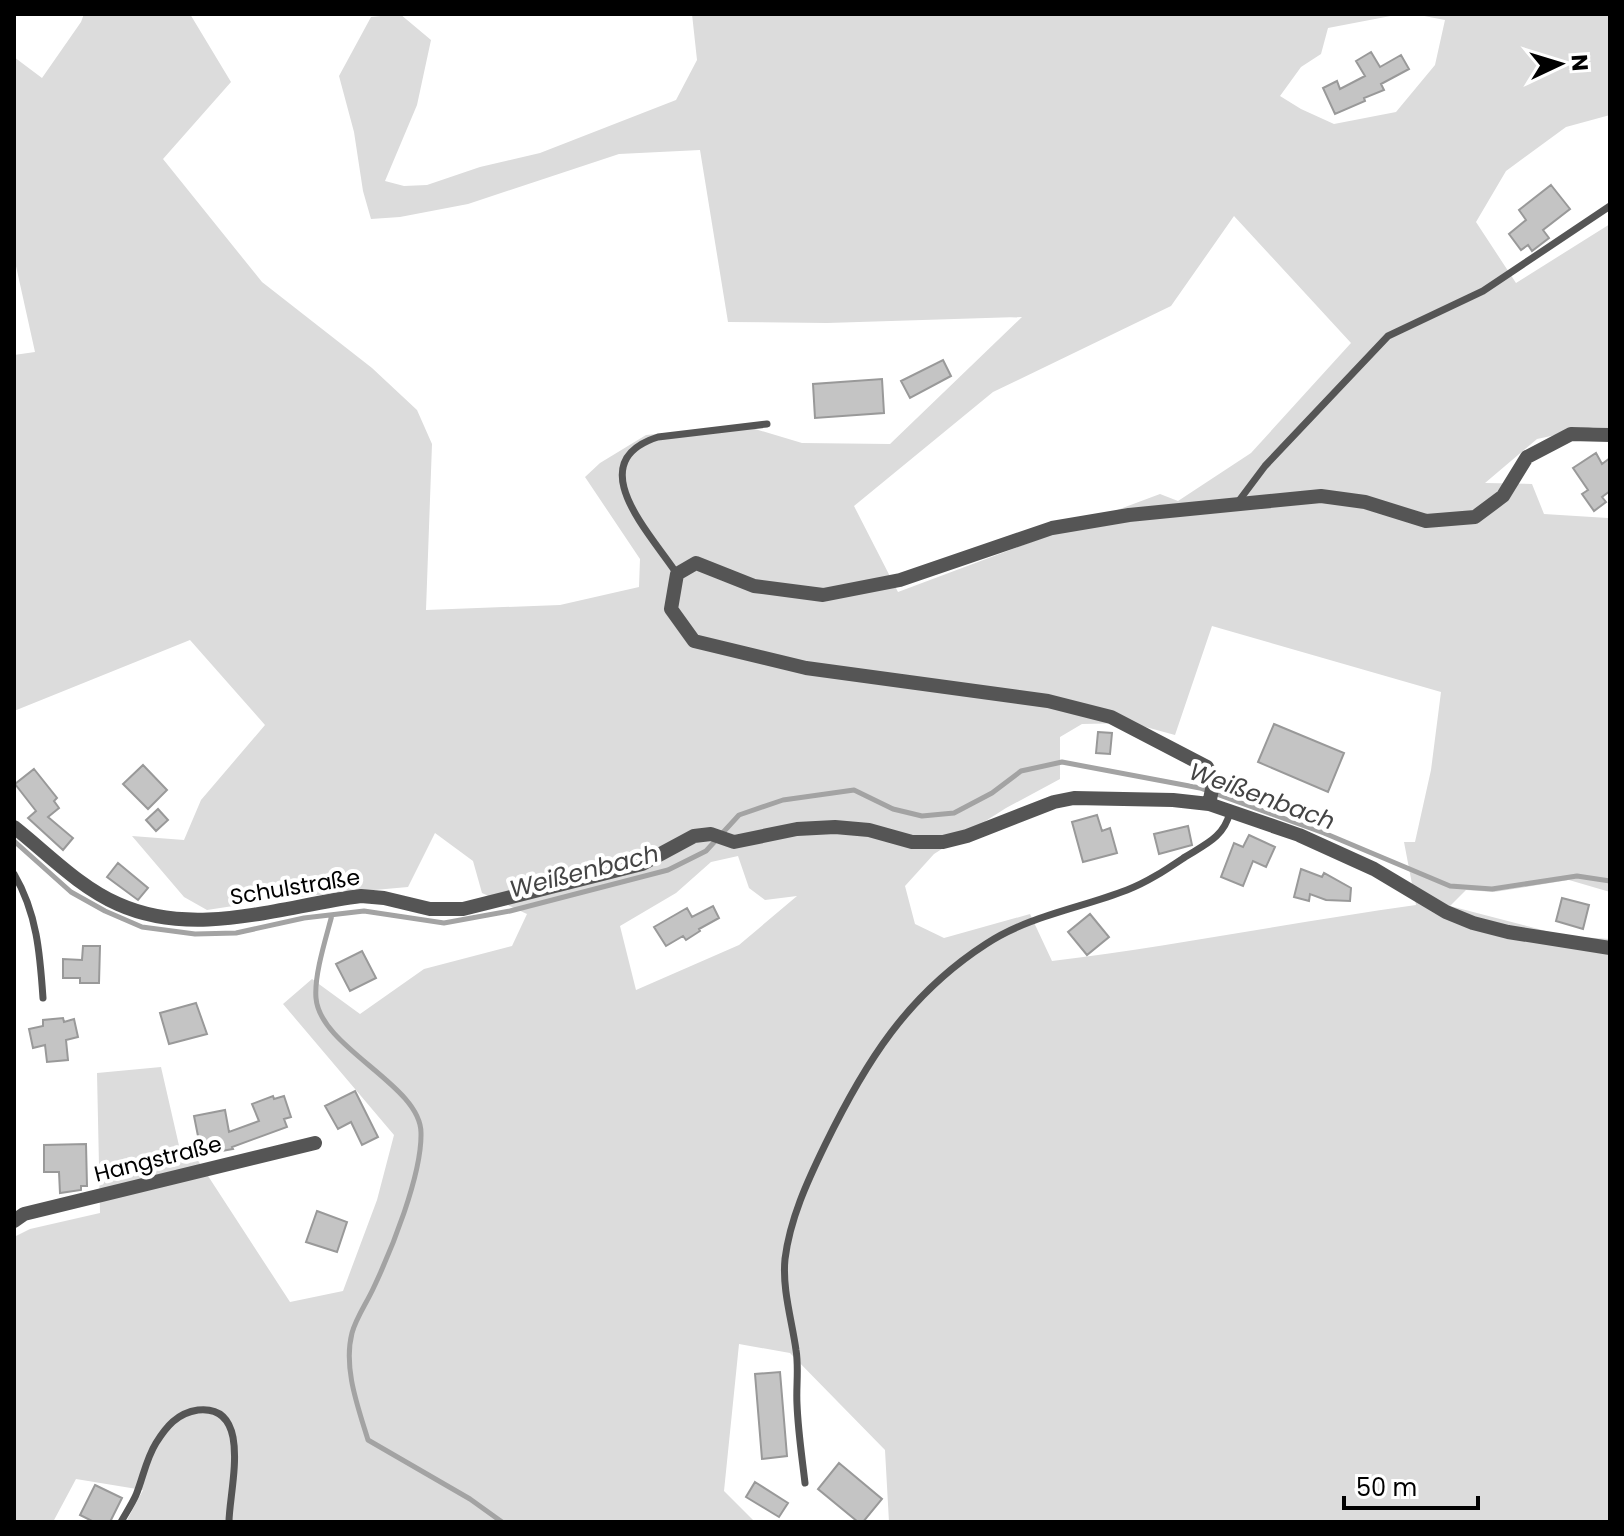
<svg xmlns="http://www.w3.org/2000/svg" width="1624" height="1536" font-family="Poppins,sans-serif">
<style>
.green{fill:#dcdcdc;fill-rule:evenodd}
.lines{fill:none;stroke-linecap:round;stroke-linejoin:round}
.stream{stroke:#a3a3a3;stroke-width:5}
.building{fill:#c4c4c4;stroke:#999;stroke-width:2}
.service{stroke:#555;stroke-width:7}
.minor{stroke:#555;stroke-width:14}
.labels{text-anchor:middle;dominant-baseline:central;stroke-width:8;stroke-linejoin:round;paint-order:stroke}
.street-label{font-size:22px;fill:#000;stroke:#fff}
.water-label{font-size:24px;font-style:italic;fill:#444;stroke:#fff}
</style>
<rect width="100%" height="100%" fill="#fff"/>
<path class="green" d="M84,14H190L231,82L163,159L262,282L372,368L417,410L432,444L426,610L560,605L639,587L640,559L585,477L600,463L646,435L745,426L802,443L890,444L1022,317L827,323L728,322L700,150L619,154L468,204L400,217L371,219L363,191L354,132L339,76L371,17L400,14L431,40L417,105L385,181L404,186L427,185L480,167L540,153L676,100L697,60L692,14H1401L1328,28L1321,54L1301,67L1280,96L1301,109L1334,124L1396,112L1435,65L1445,20L1414,14H1610V115L1566,127L1506,171L1476,222L1516,283L1610,224V428L1593,427L1537,439L1485,483L1532,484L1544,514L1608,518L1610,516V892L1569,880L1494,892L1466,890L1450,906L1565,936L1610,939V1522H889L885,1450L790,1353L739,1344L724,1491L755,1522H126L143,1490L76,1479L53,1522H14V1237L30,1229L100,1213L97,1073L161,1067L183,1163L197,1159L290,1302L343,1291L377,1200L394,1135L283,1004L312,979L360,1014L424,969L512,946L527,914L482,893L473,861L435,833L408,887L285,898L207,910L184,897L132,836L184,840L201,800L265,725L190,640L14,711V355L35,352L14,257V57L42,78L81,22ZM1234,216L1351,343L1251,453L1178,501L1160,494L898,592L854,506L993,392L1171,306ZM1212,626L1441,692L1431,770L1415,842H1404L1416,905C1294,922 1174,946 1052,961L1030,914L944,938L915,924L905,886L934,854L1006,808L1060,779V737L1082,724L1131,723L1175,735ZM738,856L749,888L765,900L797,896L739,945L636,990L620,926L676,893L711,862Z"/>
<g class="lines">
<path class="stream" d="M14,841L71,892L105,911L142,927L195,934L236,933L304,918L364,911L444,923L510,911L668,870L706,851L739,815L783,800L854,790L893,809L922,816L954,813L992,793L1021,771L1062,762L1200,788L1324,833L1450,886L1492,889L1577,876L1610,881
M332,915C326,938 314,975 316,998C320,1048 421,1085 421,1133C422,1175 391,1251 373,1289C366,1304 356,1318 352,1333C343,1368 358,1407 368,1440L470,1499L502,1522"/>
</g>
<path class="building" d="M1371,52L1380,67L1401,55L1409,69L1381,84L1384,90L1364,98L1365,101L1335,114L1323,88L1337,81L1340,89L1365,76L1356,61Z
M1551,185L1570,209L1543,230L1549,238L1532,251L1528,245L1521,250L1509,234L1526,220L1519,210Z
M943,360L951,376L910,398L901,381Z
M882,379L884,413L815,418L813,384Z
M1596,453L1602,464L1610,458V491L1602,497L1606,502L1594,511L1582,494L1588,490L1573,468Z
M1274,724L1344,753L1328,792L1258,762Z
M1098,732L1112,733L1110,754L1096,753Z
M143,765L167,790L148,809L123,784Z
M34,769L57,798L54,801L59,808L48,817L73,838L63,850L28,818L36,811L15,784Z
M158,809L168,820L156,831L146,820Z
M1097,815L1102,831L1110,828L1117,853L1083,862L1072,822Z
M1188,826L1192,845L1159,854L1154,834Z
M1249,835L1275,847L1266,867L1253,861L1243,886L1221,877L1234,843L1243,847Z
M118,863L148,888L138,900L107,877Z
M1301,869L1322,877L1324,873L1351,888L1350,901L1326,900L1310,894L1309,901L1294,897Z
M1562,898L1589,905L1583,929L1556,921Z
M713,906L719,918L699,929L700,931L686,940L683,936L666,946L654,927L687,908L692,917Z
M1090,914L1109,937L1087,955L1068,932Z
M83,946H100L99,983H80V978H63V959L82,960Z
M362,951L376,978L350,991L336,964Z
M196,1003L207,1034L169,1044L160,1013Z
M63,1018L64,1022L74,1019L78,1037L66,1040L68,1060L47,1062L45,1045L33,1048L29,1029L43,1026V1020Z
M355,1091L378,1137L362,1145L351,1122L338,1129L325,1106Z
M273,1096L274,1099L284,1096L291,1117L284,1119L287,1127L232,1147L233,1149L210,1153L209,1144L200,1146L194,1116L225,1110L229,1132L259,1121L252,1104Z
M86,1144L87,1186H81V1190L60,1193L59,1172H44V1145Z
M317,1211L347,1222L337,1252L306,1242Z
M780,1372L787,1456L762,1459L755,1374Z
M839,1463L882,1499L863,1522H858L818,1489Z
M755,1482L788,1503L779,1517L746,1497Z
M95,1485L122,1498L110,1522H94L80,1515Z"/>
<g class="lines">
<path class="service" d="M1238,502L1265,466L1388,336L1483,291L1610,206
M677,574C650,533 580,462 658,437L767,424
M14,874C37,913 40,954 43,998
M805,1483C802,1457 798,1431 797,1404C796,1386 799,1368 796,1350C792,1321 782,1289 785,1259C790,1219 807,1182 825,1145C865,1063 907,995 986,944C1028,916 1081,908 1127,890C1148,882 1167,869 1185,857C1206,844 1224,837 1230,812
M121,1522C126,1513 132,1504 136,1495C143,1478 146,1459 156,1443C166,1427 177,1413 198,1410C254,1404 229,1491 229,1522"/>
<path class="minor" d="M1209,804L1214,780L1207,767L1111,717L1048,701L806,668L694,641L671,609L677,574L696,563L754,586L823,595L900,580L1052,528L1129,515L1321,496L1365,502L1426,521L1475,517L1503,496L1527,457L1571,434L1610,435
M14,827C47,853 79,887 118,904C196,939 281,906 361,896L384,898L430,909H463L642,864L694,836L711,834L734,842L797,829L835,827L869,830L912,842H943L967,836L1054,802L1074,798L1173,800L1209,804L1299,835L1374,869L1446,912L1473,923L1508,932L1610,948
M14,1221L24,1214L315,1143"/>
</g>
<g class="labels">
<g class="street-label">
<text transform="translate(295 887) rotate(-9)">Schulstraße</text>
<text transform="translate(158 1159) rotate(-14)">Hangstraße</text>
</g>
<g class="water-label">
<text transform="translate(1262 796) rotate(20)">Weißenbach</text>
<text transform="translate(584 871) rotate(-14)">Weißenbach</text>
</g>
</g>
<rect width="1624" height="1536" fill="none" stroke="#000000" stroke-width="32"/>
<g transform="translate(1560 64) rotate(86)" stroke="#ffffff" stroke-width="6" paint-order="stroke">
<path d="M0-6L14 30L0 20L-14 30Z" fill="#000000"/>
<text y="-12" font-size="22" font-weight="bold" text-anchor="middle" fill="#000000">N</text>
</g>
<path d="M1344 1496v12h134v-12" fill="none" stroke="#000000" stroke-width="4"/>
<text x="1356" y="1496" font-size="24" fill="#000000" stroke="#ffffff" stroke-width="6" paint-order="stroke">50 m</text>
</svg>
